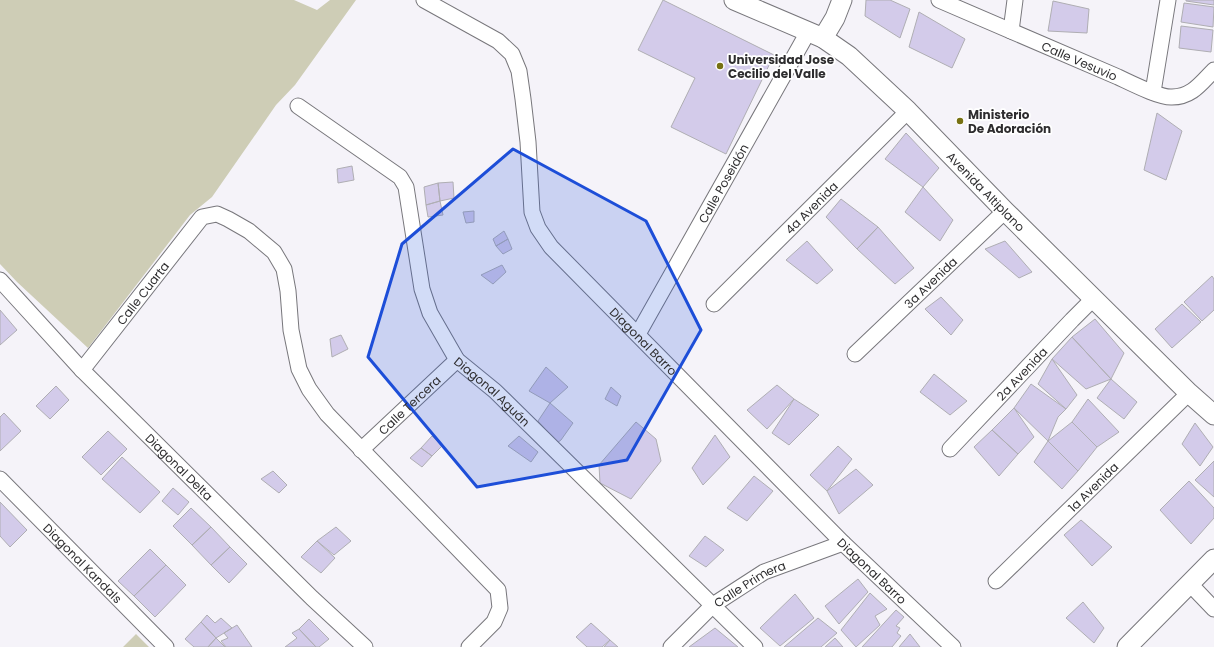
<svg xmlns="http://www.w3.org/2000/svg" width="1214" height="647" font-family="Poppins,sans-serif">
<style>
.green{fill:#cecdb6}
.building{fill:#d3cbea;stroke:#afaeb3}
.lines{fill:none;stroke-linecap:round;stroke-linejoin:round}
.minor-casing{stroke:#78777c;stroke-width:17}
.tertiary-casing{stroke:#78777c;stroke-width:21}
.minor{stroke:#fff;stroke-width:15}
.tertiary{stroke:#fff;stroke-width:19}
.marked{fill:#1d4ed8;fill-opacity:0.2;stroke:#1d4ed8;stroke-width:3;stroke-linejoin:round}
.poi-dot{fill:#777112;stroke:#fff;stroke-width:1.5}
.labels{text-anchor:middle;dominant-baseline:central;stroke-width:3.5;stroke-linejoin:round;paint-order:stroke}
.poi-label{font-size:12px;font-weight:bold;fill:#2e2d2f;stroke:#fff;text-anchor:start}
.street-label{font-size:12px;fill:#2e2d2f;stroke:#fff}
</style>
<rect width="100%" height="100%" fill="#f5f3f9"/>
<path class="green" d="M0,0H294L317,10L330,0H356L295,85L276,105L212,197L190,215L88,348L17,282L0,264Z
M136,634L149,647H123Z"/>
<path class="building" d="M663,0L774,55L726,154L671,127L695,78L638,50Z
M866,0H890L910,9L900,38L865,16Z
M1186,0H1214V5L1186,1Z
M1053,1L1089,9L1087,33L1048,31Z
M1184,3L1214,7L1213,27L1181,22Z
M919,12L965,39L952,68L909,47Z
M1181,26L1213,30L1211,52L1179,48Z
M1157,113L1182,131L1166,180L1144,170Z
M906,133L939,168L923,187L885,159Z
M352,166L354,180L338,183L337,169Z
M453,182L454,198L440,201L438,183Z
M438,183L440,201L426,205L424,187Z
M923,187L953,220L940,241L905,212Z
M841,199L878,227L857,249L826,217Z
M440,201L443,215L428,217L426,205Z
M474,211V222L466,223L463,212Z
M878,227L914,268L895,284L857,249Z
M504,231L508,239L496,246L493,239Z
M508,239L512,249L503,254L496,246Z
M807,241L833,270L817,284L786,260Z
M1005,241L1032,272L1019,278L985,249Z
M502,265L506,272L493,284L481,275Z
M1212,276L1214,279V310L1202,321L1184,302Z
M941,297L963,320L951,335L925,309Z
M1182,304L1201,322L1172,348L1155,329Z
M0,310L17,330L0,345Z
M1095,319L1124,353L1111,379L1072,337Z
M341,335L348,349L332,357L330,339Z
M1072,337L1111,379L1086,389L1052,359Z
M1052,359L1077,395L1066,409L1038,384Z
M546,367L568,387L550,403L529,391Z
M934,374L967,401L950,415L920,392Z
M1111,379L1137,402L1124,419L1097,398Z
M1031,384L1066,409L1058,417L1048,441L1014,408Z
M777,385L794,399L767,429L747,410Z
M56,386L69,400L50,419L36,406Z
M611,387L621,396L617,406L605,399Z
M794,399L819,415L789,445L772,433Z
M1088,399L1119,432L1097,447L1072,422Z
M550,403L573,423L561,440L557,443L538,421Z
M1014,408L1034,437L1018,454L992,430Z
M4,413L21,431L0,451V417Z
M636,422L656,439L661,461L631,499L600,483L599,465Z
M1072,422L1097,447L1078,471L1048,441Z
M1195,423L1213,447L1200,466L1182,444Z
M992,430L1018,454L999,476L974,447Z
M108,431L127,449L101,475L82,457Z
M715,435L730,457L703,485L692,468Z
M432,436L442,446L432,456L421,448Z
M519,436L538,452L531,462L508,446Z
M1048,441L1078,471L1062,489L1034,462Z
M838,446L852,459L827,491L810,475Z
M421,448L432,456L422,467L410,458Z
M122,457L160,492L140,513L102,479Z
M1214,461V497L1195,480Z
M856,469L873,485L839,514L827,491Z
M273,471L287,485L279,493L261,479Z
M754,476L773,491L747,521L727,508Z
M1189,481L1214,508V518L1191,544L1160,510Z
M173,488L189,502L178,515L162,501Z
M0,502L27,530L10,547L0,536Z
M191,508L211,527L192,545L173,526Z
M1081,520L1112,547L1092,566L1064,535Z
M211,527L230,547L211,565L192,545Z
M336,527L351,541L334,555L317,541Z
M705,536L724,550L706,567L689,556Z
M317,541L335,558L321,573L301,557Z
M230,547L247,564L229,583L211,565Z
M150,549L166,565L134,596L118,581Z
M166,565L186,585L155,617L134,596Z
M858,579L868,592L839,624L825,606Z
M870,593L887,609L875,616L880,625L856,647L841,630Z
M795,594L814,618L780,646L760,628Z
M1083,602L1104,628L1094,643L1066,618Z
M896,610L904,617L896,626L900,628L897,633L901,636L892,647H862Z
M207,615L215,623L221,618L232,628L216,638L201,622Z
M818,618L837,633L821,647H784Z
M309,619L329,639L319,647H316L299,629Z
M201,622L216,638L208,647H194L185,639Z
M591,623L610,640L602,647H587L576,637Z
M237,625L252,647H226L221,641L228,638L224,633Z
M715,628L738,647H689Z
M299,629L316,647H285L297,638L292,633Z
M910,634L920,647H899Z
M216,638L225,647H208Z
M835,638L843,647H825Z
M610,640L618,647H604Z"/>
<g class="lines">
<g class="minor-casing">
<g id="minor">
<path id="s1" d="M424,0L498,41L512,54L519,71L523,99L528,142L532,212L538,228L551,247L843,543L953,647"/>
<path id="s2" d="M939,0C999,26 1059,52 1118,77C1131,83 1160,98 1172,97C1192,97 1201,83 1214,70"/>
<path d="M1011,31L1015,0"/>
<path d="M1153,92L1168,0"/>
<path id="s3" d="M298,106L400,177L406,187L422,289L430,313L457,360L495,391L755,647"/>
<path id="s4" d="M0,280L82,370L312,598L365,647"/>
<path id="s5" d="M714,304L908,111"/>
<path id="s6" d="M638,334L808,32"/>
<path id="s7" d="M855,354L1005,211"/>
<path id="s8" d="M82,370L202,217L217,214L228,219L249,231L274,252L284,269L288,291L291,330L299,369L309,389L327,414L498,590L500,608L494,622L469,647"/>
<path id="s9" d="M950,449L1072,320L1094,298"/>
<path id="s10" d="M361,450L457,360"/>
<path id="s11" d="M0,479L166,647"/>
<path id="s12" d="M996,581L1189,393"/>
<path d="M1190,584L1214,609"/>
<path id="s13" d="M671,647L713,605L764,572L843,543"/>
</g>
</g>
<g class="tertiary-casing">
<g id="tertiary">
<path id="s14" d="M734,0L823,38L849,56L908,111L1005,211L1189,393L1214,415"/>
<path d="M823,38L835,18L842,0"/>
<path d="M1127,647L1214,559"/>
</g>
</g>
<use href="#minor" class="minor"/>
<use href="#tertiary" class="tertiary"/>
</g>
<path class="marked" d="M513,149L646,221L701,330L627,460L477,487L368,357L402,244Z"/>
<g class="poi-dot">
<circle cx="720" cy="66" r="4"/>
<circle cx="960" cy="121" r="4"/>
</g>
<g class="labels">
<g class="poi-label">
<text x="728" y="59">Universidad Jose<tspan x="728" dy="14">Cecilio del Valle</tspan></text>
<text x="968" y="114">Ministerio<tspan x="968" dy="14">De Adoración</tspan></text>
</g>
<g class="street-label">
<text stroke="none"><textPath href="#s2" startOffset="153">Calle Vesuvio</textPath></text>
<text stroke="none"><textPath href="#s6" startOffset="173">Calle Poseidón</textPath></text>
<text stroke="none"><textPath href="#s14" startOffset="321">Avenida Altiplano</textPath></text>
<text stroke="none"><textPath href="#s5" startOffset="137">4a Avenida</textPath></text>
<text stroke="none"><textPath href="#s7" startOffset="104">3a Avenida</textPath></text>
<text stroke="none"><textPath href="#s8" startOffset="98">Calle Cuarta</textPath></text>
<text stroke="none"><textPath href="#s1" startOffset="436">Diagonal Barro</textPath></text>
<text stroke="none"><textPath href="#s9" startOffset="104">2a Avenida</textPath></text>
<text stroke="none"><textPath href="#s3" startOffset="366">Diagonal Aguán</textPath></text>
<text stroke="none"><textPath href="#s10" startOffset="66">Calle Tercera</textPath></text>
<text stroke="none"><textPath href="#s4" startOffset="259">Diagonal Delta</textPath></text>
<text stroke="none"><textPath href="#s12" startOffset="135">1a Avenida</textPath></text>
<text stroke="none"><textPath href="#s11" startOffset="118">Diagonal Kandals</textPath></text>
<text stroke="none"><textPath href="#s1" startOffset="760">Diagonal Barro</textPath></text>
<text stroke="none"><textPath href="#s13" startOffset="102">Calle Primera</textPath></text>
</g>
</g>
</svg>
